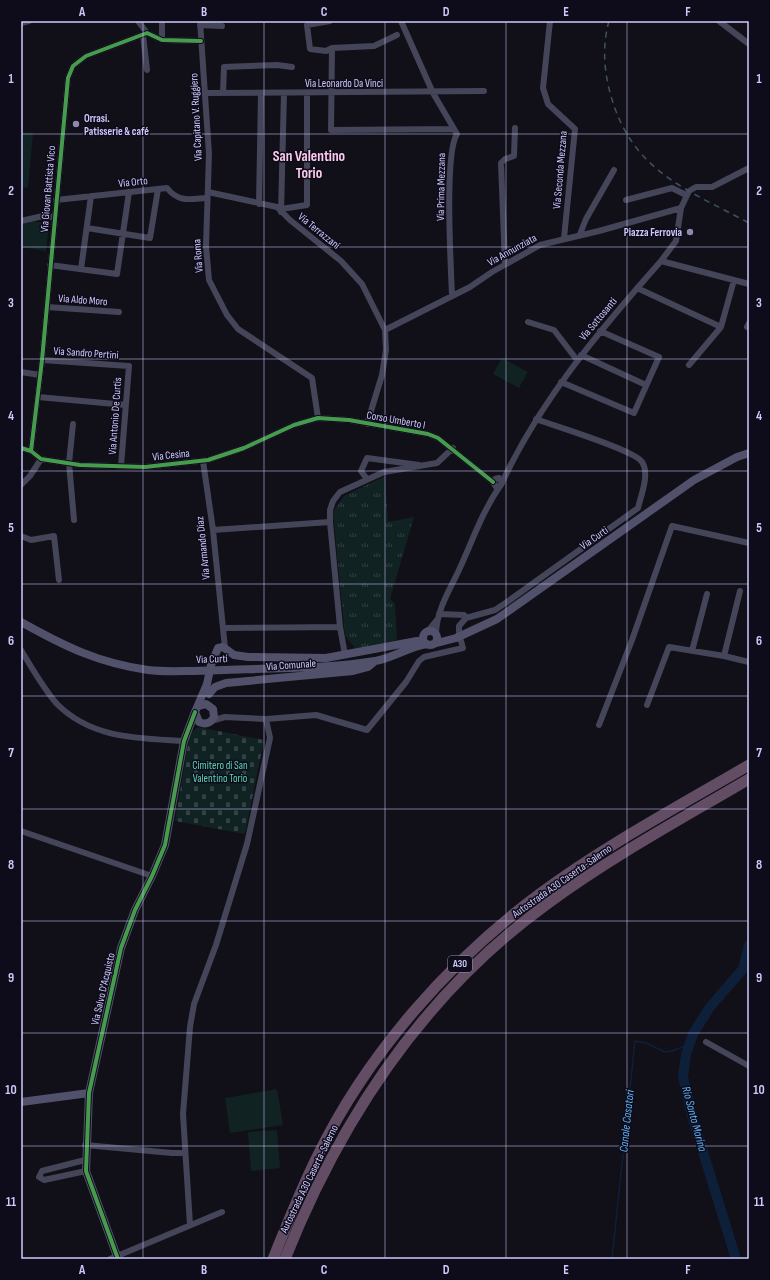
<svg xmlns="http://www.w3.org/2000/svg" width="770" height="1280" font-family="'Sofia Sans Condensed',sans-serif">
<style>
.green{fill:#102222}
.cemetery{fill:url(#cemetery-stones)}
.park{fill:url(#park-tufts)}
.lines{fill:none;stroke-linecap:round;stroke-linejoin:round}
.stream{stroke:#0e1f3a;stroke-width:1.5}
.river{stroke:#0e1f3a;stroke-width:10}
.street{stroke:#454559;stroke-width:6}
.secondary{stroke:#52516b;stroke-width:8}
.highway{stroke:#624d64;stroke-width:11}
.rail{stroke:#3f525f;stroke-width:1.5;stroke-dasharray:6 5;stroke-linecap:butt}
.secondary-bridge{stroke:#52516b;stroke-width:8}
.cycleway-casing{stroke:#0e0c1b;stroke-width:6}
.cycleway{stroke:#469c4c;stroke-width:4}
.grid{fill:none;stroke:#cecafc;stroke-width:1;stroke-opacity:0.55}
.poi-dot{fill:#8c89ac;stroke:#0e0c1b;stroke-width:1.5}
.labels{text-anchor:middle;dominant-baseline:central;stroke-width:3;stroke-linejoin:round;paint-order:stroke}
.shield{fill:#0e0c1b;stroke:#9491b8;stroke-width:1}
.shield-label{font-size:10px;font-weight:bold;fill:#cecafc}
.street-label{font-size:11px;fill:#cecafc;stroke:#0e0c1b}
.poi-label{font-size:11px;font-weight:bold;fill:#cecafc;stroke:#0e0c1b;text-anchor:start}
.park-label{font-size:11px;fill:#5bd6b5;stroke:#0e0c1b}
.water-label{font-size:12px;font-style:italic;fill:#5eb2f5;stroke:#0e0c1b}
.district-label{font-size:15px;font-weight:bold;fill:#fccbeb;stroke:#0e0c1b}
.neatline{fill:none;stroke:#cecafc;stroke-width:1.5}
.grid-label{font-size:13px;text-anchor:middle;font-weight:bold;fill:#cecafc}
</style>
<defs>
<pattern id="cemetery-stones" width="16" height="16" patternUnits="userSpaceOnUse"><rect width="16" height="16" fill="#102222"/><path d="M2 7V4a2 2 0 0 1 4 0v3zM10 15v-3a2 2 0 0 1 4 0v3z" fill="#324143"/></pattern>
<pattern id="park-tufts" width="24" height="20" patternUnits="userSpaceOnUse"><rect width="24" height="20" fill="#102222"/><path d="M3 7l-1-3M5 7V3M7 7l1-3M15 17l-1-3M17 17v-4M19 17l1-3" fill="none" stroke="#324143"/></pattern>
</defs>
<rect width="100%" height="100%" fill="#111018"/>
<path class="green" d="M21,132L33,133L28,188L21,187Z
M33,221L49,224L46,251L21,247V224Z
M502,358L528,372L519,388L493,374Z
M277,1089L283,1125L230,1133L225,1098Z
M277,1130L280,1168L251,1171L248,1132Z"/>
<path class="cemetery" d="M198,727L264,740L245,834L175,821L190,733Z"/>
<path class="park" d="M385,476L388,522L414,517L390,599L395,604L397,640L356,649L345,636L333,512L344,496Z"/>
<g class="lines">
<path class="stream" d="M612,1259L635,1041L646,1043L665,1052L672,1051L690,1044"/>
<path class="river" d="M736,1259L692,1116L683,1077L686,1054L693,1034L710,1007L743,969L749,945"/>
<path class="street" d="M138,21L147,33
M200,21L209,154L206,246L209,280L227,315L238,329L312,378L318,418
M330,21L307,25L310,49L326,51L332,48L374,46L397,35
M401,21L433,93L457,134C444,154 451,267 452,296
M550,21L543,88L548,104L575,129L564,238
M719,21L749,44
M21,23L29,21
M200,25L222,26
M143,35L147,70
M162,40V21
M332,48L331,130L454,129
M205,93L484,91
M223,93L224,67L277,65L292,67
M208,192L277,207L290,220L341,261L362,284L385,330L386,350L382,375L367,424
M56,200L167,188C179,203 190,199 207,198
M626,200L672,188L686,195
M259,204L261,93
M281,209L307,205V93
M281,212L284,93
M21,221L43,216L55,217
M87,228L150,238L158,189
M580,234L586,219L614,170
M661,261L676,241L681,208L689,191L696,187H712L749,168
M505,264L501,163L505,159L514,156L515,128
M50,265L117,274L129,192
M81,269L91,196
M637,288L721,327
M47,307L119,312
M528,322L554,330L577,360
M747,327L749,323
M385,330L470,287L492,272L540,245L599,231L681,208
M581,355L646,385
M42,360L129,366L121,466
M689,365L721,327L734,280
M21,372L40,375
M561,382L634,413L659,357L600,331
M38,397L126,405
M73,424L69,463L74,520
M21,448L31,451L41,459L80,465L145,467L208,460L244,448L294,425L318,418L349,420L428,434L438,438L493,482
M31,451L42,360L68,78L73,66L86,56L147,33L162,40L201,41
M203,461L213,530L225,648
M367,479L361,471L367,458L419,465
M502,483L499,478L495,479L493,482L496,487L501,485C540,400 600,330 661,261L749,284
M21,485L30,476L41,459
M213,530L330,522
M21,536L31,540L54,536L59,580
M439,614L464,615L466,618L459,626V632
M466,618L495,610L507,602L638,508C641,495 650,474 642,462C635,450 554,426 536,419
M223,628L340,627
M428,631L437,620
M436,633C437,610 449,591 459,570C472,542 482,512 500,486
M21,650C32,668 43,688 57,704C92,739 138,738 184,741
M692,651L707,594
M345,655L340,627L330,522V510L333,501L340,492L384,472L437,463L453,448
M724,656L740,591
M647,705L669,647L724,656L749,662
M211,721L225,717L266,719L316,715L367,730L406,682L419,661L424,657L463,648L461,641
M599,725L632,640L672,526L749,543
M21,831L152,876
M706,1042L749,1066
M85,1145L172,1153H184
M85,1160L42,1171L39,1177L44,1180L86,1171
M190,1225L183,1114L190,1027L194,1004L216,945L247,844L270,738L266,719
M110,1259L222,1212"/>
<path class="secondary" d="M21,622C64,646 98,663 148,670C163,672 179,671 194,671
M423 638a7 7 0 1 1 14 0a7 7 0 1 1-14 0Z
M433,644L456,638L497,619L694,480L737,457L749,453
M225,670C275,668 326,669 375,661C393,658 408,647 427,644
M209,694L215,687L226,683L353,671L368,667L373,663
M199,706L206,704L213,709L214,717C211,723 205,725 199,722L195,712L207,684L211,665L218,648L223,647L234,655L248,657L326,658L417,641
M21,1102L89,1093
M118,1259L86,1171L89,1093L121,948L135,910L152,876L165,845L184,741L195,712"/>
<path class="highway" d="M273,1259C287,1224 301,1189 318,1155C368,1053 450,960 541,893C606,845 679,806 749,765
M285,1259C341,1118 423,994 547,904C611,857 681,819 749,779"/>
<path class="rail" d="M609,21C602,46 604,72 611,96C632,171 686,189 749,223"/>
<path class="secondary-bridge" d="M194,671L225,670"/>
<g class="cycleway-casing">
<path id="cycleway" d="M21,448L31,451L41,459L80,465L145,467L208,460L244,448L294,425L318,418L349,420L428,434L438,438L493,482
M31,451L42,360L68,78L73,66L86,56L147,33L162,40L201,41
M118,1259L86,1171L89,1093L121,948L135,910L152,876L165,845L184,741L195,712"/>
</g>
<use href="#cycleway" class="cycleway"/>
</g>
<path class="grid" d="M143,21V1259M264,21V1259M385,21V1259M506,21V1259M627,21V1259M21,134H749M21,247H749M21,359H749M21,471H749M21,584H749M21,696H749M21,809H749M21,921H749M21,1033H749M21,1146H749"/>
<g class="poi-dot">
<circle cx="76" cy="124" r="4"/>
<circle cx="690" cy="232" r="4"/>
</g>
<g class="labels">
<rect class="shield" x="448" y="956" width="24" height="16" rx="3"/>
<g class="shield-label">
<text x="460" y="964">A30</text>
</g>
<g class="street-label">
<text x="344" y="83">Via Leonardo Da Vinci</text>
<text transform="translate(196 117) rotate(-93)">Via Capitano V. Ruggiero</text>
<text transform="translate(560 170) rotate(-85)">Via Seconda Mezzana</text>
<text transform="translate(133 182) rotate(-6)">Via Orto</text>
<text transform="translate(441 187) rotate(-89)">Via Prima Mezzana</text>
<text transform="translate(48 189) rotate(-85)">Via Giovan Battista Vico</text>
<text transform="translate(319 231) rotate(39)">Via Terrazzani</text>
<text transform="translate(512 250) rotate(-29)">Via Annunziata</text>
<text transform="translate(198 256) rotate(-94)">Via Roma</text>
<text transform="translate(83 300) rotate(4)">Via Aldo Moro</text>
<text transform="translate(598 319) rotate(-50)">Via Sottosanti</text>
<text transform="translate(86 353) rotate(4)">Via Sandro Pertini</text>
<text transform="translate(115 416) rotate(-86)">Via Antonio De Curtis</text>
<text transform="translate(396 420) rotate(10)">Corso Umberto I</text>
<text transform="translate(171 455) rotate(-6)">Via Cesina</text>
<text transform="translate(594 538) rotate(-35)">Via Curti</text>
<text transform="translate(203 548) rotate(-96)">Via Armando Diaz</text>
<text transform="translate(212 659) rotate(-2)">Via Curti</text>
<text transform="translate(291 665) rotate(-4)">Via Comunale</text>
<text transform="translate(562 881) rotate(-35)">Autostrada A30 Caserta-Salerno</text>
<text transform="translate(103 989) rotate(-77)">Via Salvo D'Acquisto</text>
<text transform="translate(309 1179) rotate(-64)">Autostrada A30 Caserta-Salerno</text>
</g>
<g class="poi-label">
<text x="84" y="118">Orrasi.<tspan x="84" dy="13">Patisserie &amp; café</tspan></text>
<text x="682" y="232" text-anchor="end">Piazza Ferrovia</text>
</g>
<g class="park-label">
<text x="220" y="765">Cimitero di San<tspan x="220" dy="13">Valentino Torio</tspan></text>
</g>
<g class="water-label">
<text transform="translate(694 1119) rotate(75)">Rio Santa Marina</text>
<text transform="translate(627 1121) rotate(-84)">Canale Casatori</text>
</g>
<g class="district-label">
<text x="309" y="156">San Valentino<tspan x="309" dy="17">Torio</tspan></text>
</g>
</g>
<rect width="770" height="1280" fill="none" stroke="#0e0c1b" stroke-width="44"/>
<rect x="22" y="22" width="726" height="1236" class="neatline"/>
<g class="grid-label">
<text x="82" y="16">A</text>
<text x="204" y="16">B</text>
<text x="324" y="16">C</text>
<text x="446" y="16">D</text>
<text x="566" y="16">E</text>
<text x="688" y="16">F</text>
<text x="11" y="83">1</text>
<text x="759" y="83">1</text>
<text x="11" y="195">2</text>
<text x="759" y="195">2</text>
<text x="11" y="307">3</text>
<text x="759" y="307">3</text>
<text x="11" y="420">4</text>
<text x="759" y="420">4</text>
<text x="11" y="532">5</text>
<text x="759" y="532">5</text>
<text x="11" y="645">6</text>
<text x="759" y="645">6</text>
<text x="11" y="757">7</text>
<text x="759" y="757">7</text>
<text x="11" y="869">8</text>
<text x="759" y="869">8</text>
<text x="11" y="982">9</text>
<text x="759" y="982">9</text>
<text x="11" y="1094">10</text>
<text x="759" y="1094">10</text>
<text x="11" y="1206">11</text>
<text x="759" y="1206">11</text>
<text x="82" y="1274">A</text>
<text x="204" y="1274">B</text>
<text x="324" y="1274">C</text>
<text x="446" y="1274">D</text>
<text x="566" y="1274">E</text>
<text x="688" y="1274">F</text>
</g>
</svg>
